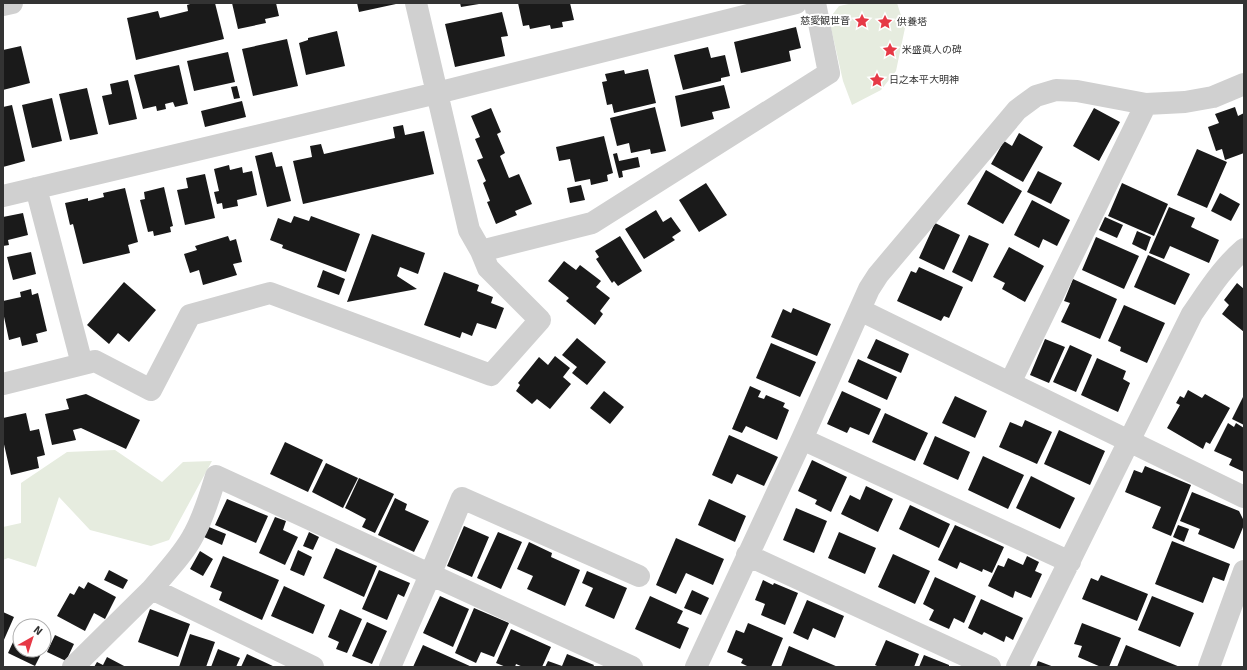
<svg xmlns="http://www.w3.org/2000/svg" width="1247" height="670" font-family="Signika,'Noto Sans JP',sans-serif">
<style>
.green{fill:#e6ecdf}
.building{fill:#1a1a1a}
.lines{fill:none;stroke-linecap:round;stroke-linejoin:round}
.minor{stroke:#d0d0d0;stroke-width:22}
.labels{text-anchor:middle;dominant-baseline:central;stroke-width:4;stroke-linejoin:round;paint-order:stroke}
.poi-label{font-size:10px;fill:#333;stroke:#fff;text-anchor:start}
</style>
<rect width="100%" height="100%" fill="#fff"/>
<path class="green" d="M854,3H897L905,28L896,71L881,90L852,105L843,81L829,19L839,6Z
M115,450L162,482L183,462L212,461L169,540L151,546L90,530L59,497L36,567L8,558L3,560V527L21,523V483L67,452Z"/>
<path class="building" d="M193,3H215L224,39L136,60L127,18L158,11L160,18L188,11L187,5Z
M232,3H276L279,16L265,19L266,23L238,29Z
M357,3H396V4L359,12Z
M460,3H479V4L461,7Z
M518,3H570L574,20L562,22L563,27L551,29L550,25L530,29L529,25L523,26Z
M502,12L508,36L501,37L505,56L455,67L445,24Z
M796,27L801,48L789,51L791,61L741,73L734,42Z
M337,31L345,66L306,75L299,43L308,40V38Z
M287,39L298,86L253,96L242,49Z
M21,46L30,83L3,90V50Z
M708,47L711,58L725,55L730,76L721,78V81L683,90L674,55Z
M228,52L235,82L194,91L187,61Z
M179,65L188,104L175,107L173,102L165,104L166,109L157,111L156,106L143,109L134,75Z
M648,69L656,103L614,113L612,104L607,105L602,82L607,81L605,74L624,70L625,74Z
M128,80L137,119L109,125L102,96L112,94L110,84Z
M724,85L730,108L712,112L714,119L681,127L675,96Z
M237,86L240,98L234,99L231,87Z
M87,88L98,134L70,140L59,94Z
M52,98L62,141L32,148L22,105Z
M242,101L246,117L205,127L201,111Z
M12,105L25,161L3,167V107Z
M655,107L666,151L651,154L650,149L631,153L629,143L617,146L610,118Z
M1235,107L1238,116L1244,113V153L1225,160L1222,149L1216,151L1208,127L1219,123L1215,114Z
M491,108L501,132L497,134L505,153L500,156L509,178L519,174L532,204L515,211L517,215L496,224L487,202L490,201L483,183L486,181L477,160L483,158L475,139L480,137L471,116Z
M1094,108L1120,122L1099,161L1073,146Z
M403,125L405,135L424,131L434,174L303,204L293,161L312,157L310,146L321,144L324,154L395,138L393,127Z
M1019,133L1043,147L1023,182L991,164L1004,141L1012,146Z
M604,136L613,173L607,175L608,181L591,185L590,179L575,182L570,159L559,161L556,147Z
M1197,149L1227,162L1207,208L1177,195Z
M272,152L276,167L282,166L291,201L267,207L255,156Z
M617,153L619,161L638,157L640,167L622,171L623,177L619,178L613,154Z
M229,165L230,170L242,167L243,173L252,171L257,195L237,200L238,206L223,209L222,203L217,204L214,192L219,191L214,169Z
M986,170L1022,191L1003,224L967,204Z
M1038,171L1062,183L1051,204L1027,192Z
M205,174L215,218L185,225L177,190L188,188L186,178Z
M706,183L727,215L699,232L679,200Z
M1122,183L1168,204L1154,236L1108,216Z
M581,185L585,200L570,203L567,188Z
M164,187L173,226L170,227L171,232L154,236L153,231L148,232L140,200L145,199L144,192Z
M125,188L138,242L128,245L130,253L83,264L73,224L70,225L65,203L88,198V201L104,197L103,193Z
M1220,193L1240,204L1231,221L1211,211Z
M1032,200L1070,220L1057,246L1043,239L1039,248L1014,235Z
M1169,207L1195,218L1191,227L1219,240L1209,263L1170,246L1164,259L1149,253Z
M656,210L663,222L671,217L681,231L672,237L675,240L644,259L625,229Z
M23,213L28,235L8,240L9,245L3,246V217Z
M294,216L309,221L311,216L360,234L346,272L282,248L283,245L270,240L278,218L291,223Z
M1105,217L1123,225L1117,238L1099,230Z
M935,223L960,235L944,270L919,258Z
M1137,231L1151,237L1146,251L1132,244Z
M372,234L425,253L418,274L400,267L397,276L417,289L347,302Z
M969,235L989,244L972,282L952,272Z
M228,236L230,241L236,239L242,262L233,264L237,275L203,285L199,270L190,273L184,254L197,250L195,246Z
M620,236L642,271L618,286L614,281L612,283L596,259L599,257L595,251Z
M1096,237L1139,256L1124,289L1082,270Z
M1009,247L1044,266L1025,302L1002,289L1005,283L993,277Z
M31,252L36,274L13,280L7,257Z
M1148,255L1190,274L1175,305L1134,287Z
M564,261L576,270L580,265L601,281L596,287L610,298L600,311L603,314L595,325L566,301L569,298L548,281Z
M919,267L963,287L949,318L944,316L941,321L897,301L911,271L916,273Z
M323,270L345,279L339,295L317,287Z
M444,272L479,285L477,291L493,297L491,303L504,308L496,329L477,323L472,336L462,332L460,338L424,325Z
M1073,279L1117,299L1100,339L1061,322L1070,303L1064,301Z
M124,282L156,310L129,342L118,333L109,344L87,325Z
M1237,283L1244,289V332L1222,314L1229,305L1224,300Z
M31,289L32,295L38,293L47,331L36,334L38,342L22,346L20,337L9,340L3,312V301L21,297L20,292Z
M1124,305L1165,323L1147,363L1120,351L1121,347L1108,341Z
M793,308L831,324L817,356L771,337L783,309L791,313Z
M577,338L606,362L587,385L572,373L577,367L562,355Z
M876,339L909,354L901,373L867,358Z
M1045,339L1065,347L1049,383L1030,375Z
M771,343L816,362L800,397L756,378Z
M1070,345L1092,355L1076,392L1053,382Z
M555,356L570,368L563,377L571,384L550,409L537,399L532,404L516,391L520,385L518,383L539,357L548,365Z
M1097,358L1126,371L1123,379L1130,383L1118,412L1081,395Z
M858,359L897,377L887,400L848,382Z
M750,386L761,391L758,397L764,399L766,395L785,403L783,407L789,410L777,440L746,426L742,433L732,429Z
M1188,390L1202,398L1205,394L1230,408L1210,444L1206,442L1203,449L1167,428L1180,405L1176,403L1180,396L1184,398Z
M604,391L624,407L610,424L590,408Z
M842,391L881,409L869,435L850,427L847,433L827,424Z
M86,394L140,420L126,449L81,428L73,430L76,440L52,445L45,414L69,409L66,399Z
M1244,395V425L1232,419Z
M955,396L987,411L975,438L942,423Z
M26,413L30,431L39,429L45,455L37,457L39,468L11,475L3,440V418Z
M885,413L928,433L915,461L872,442Z
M1025,420L1052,432L1037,464L999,447L1010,422L1022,427Z
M1228,423L1234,427L1236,423L1244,428V472L1229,465L1232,459L1214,451Z
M1059,430L1105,451L1090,485L1044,464Z
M729,435L778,457L764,486L737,474L732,484L712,475Z
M935,436L970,452L958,480L923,464Z
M285,442L323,460L308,492L270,474Z
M983,456L1024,475L1008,509L968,490Z
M812,460L847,477L831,512L815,504L817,500L798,491Z
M326,463L358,478L343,508L312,492Z
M1145,466L1191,485L1171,536L1152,528L1161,507L1125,492L1134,470L1142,473Z
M1031,476L1075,498L1060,529L1016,508Z
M359,478L394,494L375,533L362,527L366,519L345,508Z
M866,486L893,499L878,532L841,514L850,495L860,500Z
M1192,492L1239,511L1244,521V525L1234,549L1198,534L1200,529L1180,521Z
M395,498L407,504L405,510L429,521L414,552L378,535Z
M227,499L268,516L256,543L215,525Z
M709,499L746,516L735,542L698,525Z
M910,505L950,524L939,548L899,529Z
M796,508L827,521L814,553L783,540Z
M275,517L286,521L283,530L298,537L285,565L259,553Z
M955,525L1004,547L992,573L983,569L982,572L960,562L957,569L938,560Z
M1178,525L1189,529L1184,542L1173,537Z
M464,526L489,537L472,577L447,566Z
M209,527L226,534L222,545L204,537Z
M309,532L319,537L313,550L303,546Z
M498,532L522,542L501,589L477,578Z
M839,532L876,548L865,574L828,558Z
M676,538L724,559L713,585L686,573L676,594L656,585Z
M1172,541L1230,564L1224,581L1213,577L1203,603L1155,584Z
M529,542L552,553L551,557L580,570L565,606L527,589L533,576L517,569Z
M336,548L377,566L364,597L323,578Z
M298,550L312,557L304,576L290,570Z
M200,551L213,559L203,576L190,569Z
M893,554L930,571L915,604L878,587Z
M223,556L279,580L262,620L219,600L222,592L210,587Z
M1027,556L1039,562L1035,571L1042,574L1031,598L1015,591L1013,598L988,586L998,565L1004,567L1008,558L1023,565Z
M109,570L128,580L123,589L104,580Z
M379,570L410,583L404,597L398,594L387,620L362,609Z
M587,571L627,588L614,619L585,606L593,588L582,583Z
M1101,575L1148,594L1137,621L1082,599L1091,578L1098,581Z
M935,577L976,596L964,623L954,618L949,629L929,620L934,610L923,604Z
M763,580L773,585L774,583L798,593L785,625L761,615L765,604L755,600Z
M88,582L116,597L105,619L94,613L85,631L57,616L70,593L74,595L79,586L84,589Z
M284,586L325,605L313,634L271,616Z
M692,590L709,598L701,615L684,608Z
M440,596L469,609L453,647L423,633Z
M650,596L683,611L677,623L689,628L680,649L635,629Z
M1152,596L1194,613L1180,647L1138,630Z
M981,599L1023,618L1013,640L1006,636L1004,642L984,632L982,635L968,628Z
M807,600L844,616L835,638L813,628L808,640L793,633Z
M474,608L509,623L494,657L481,652L476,663L455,653Z
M150,609L190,624L178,657L138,642Z
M340,609L362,619L347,653L336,649L339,642L328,637Z
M3,612L14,617L3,642Z
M367,622L387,631L372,664L352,656Z
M748,623L783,638L771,667H749L741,663L743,659L727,652L736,630L744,633Z
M1082,623L1121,638L1109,667H1101L1078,657L1082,646L1074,644Z
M20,627V650H43L35,666L8,653Z
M511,629L551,647L542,667H523L516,664L515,667H506L496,663Z
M44,632L50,635L44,647Z
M190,634L215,642L206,667H179Z
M55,635L74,644L66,661L47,652Z
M886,640L919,654L914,667H879L875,665Z
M423,645L472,667H413Z
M1126,645L1180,667H1117Z
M789,646L838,667H781Z
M218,649L240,658L236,667H211Z
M247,654L275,667H241Z
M567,654L594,665L593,667H545L548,661L562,666Z
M924,655L949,665V667H919Z
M107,657L126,667H94L97,662L103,665Z
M1038,661L1054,667H1036Z"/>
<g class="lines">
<path class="minor" d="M3,5L12,3
M36,188L82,364
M3,196L437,93L796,3
M481,251L592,223L829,73L815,3
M860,310L1244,497
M1010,383L1146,104
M3,384L95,361L151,390L190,315L270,293L491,375L540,320L488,268L481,251L469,230L416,3
M802,439L1070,562
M747,555L990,667
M152,589C166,572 184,554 194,534C204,516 210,495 216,476L632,667
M73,667L152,589L313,667
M390,667L430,575L462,498L639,576
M696,667L802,439L869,289L878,275L1017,110L1036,96L1056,90L1077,91L1146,104L1185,102L1213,97L1244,84
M1017,667L1192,314C1208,291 1223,267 1244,249
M1209,667L1244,571"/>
</g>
<defs>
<g id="sight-bare" transform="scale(1.2)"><path d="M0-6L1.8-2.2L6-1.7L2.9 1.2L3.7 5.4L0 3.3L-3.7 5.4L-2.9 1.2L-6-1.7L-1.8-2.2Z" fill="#e63946" stroke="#fff" stroke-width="2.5" paint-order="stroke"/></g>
</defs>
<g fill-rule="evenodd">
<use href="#sight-bare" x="862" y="21"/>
<use href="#sight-bare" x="885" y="22"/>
<use href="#sight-bare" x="890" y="50"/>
<use href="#sight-bare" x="877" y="80"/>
</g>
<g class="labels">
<g class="poi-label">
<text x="850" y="21" text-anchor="end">慈愛観世音</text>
<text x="897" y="22">供養塔</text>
<text x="902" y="50">米盛眞人の碑</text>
<text x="889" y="80">日之本平大明神</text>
</g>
</g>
<rect width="1247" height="670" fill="none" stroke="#333333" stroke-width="8"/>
<g transform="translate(32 638) rotate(39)"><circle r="19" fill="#ffffff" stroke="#adadad"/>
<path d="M0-3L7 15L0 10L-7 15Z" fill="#e63946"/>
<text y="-6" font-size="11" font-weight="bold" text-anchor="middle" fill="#333333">N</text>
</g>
</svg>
